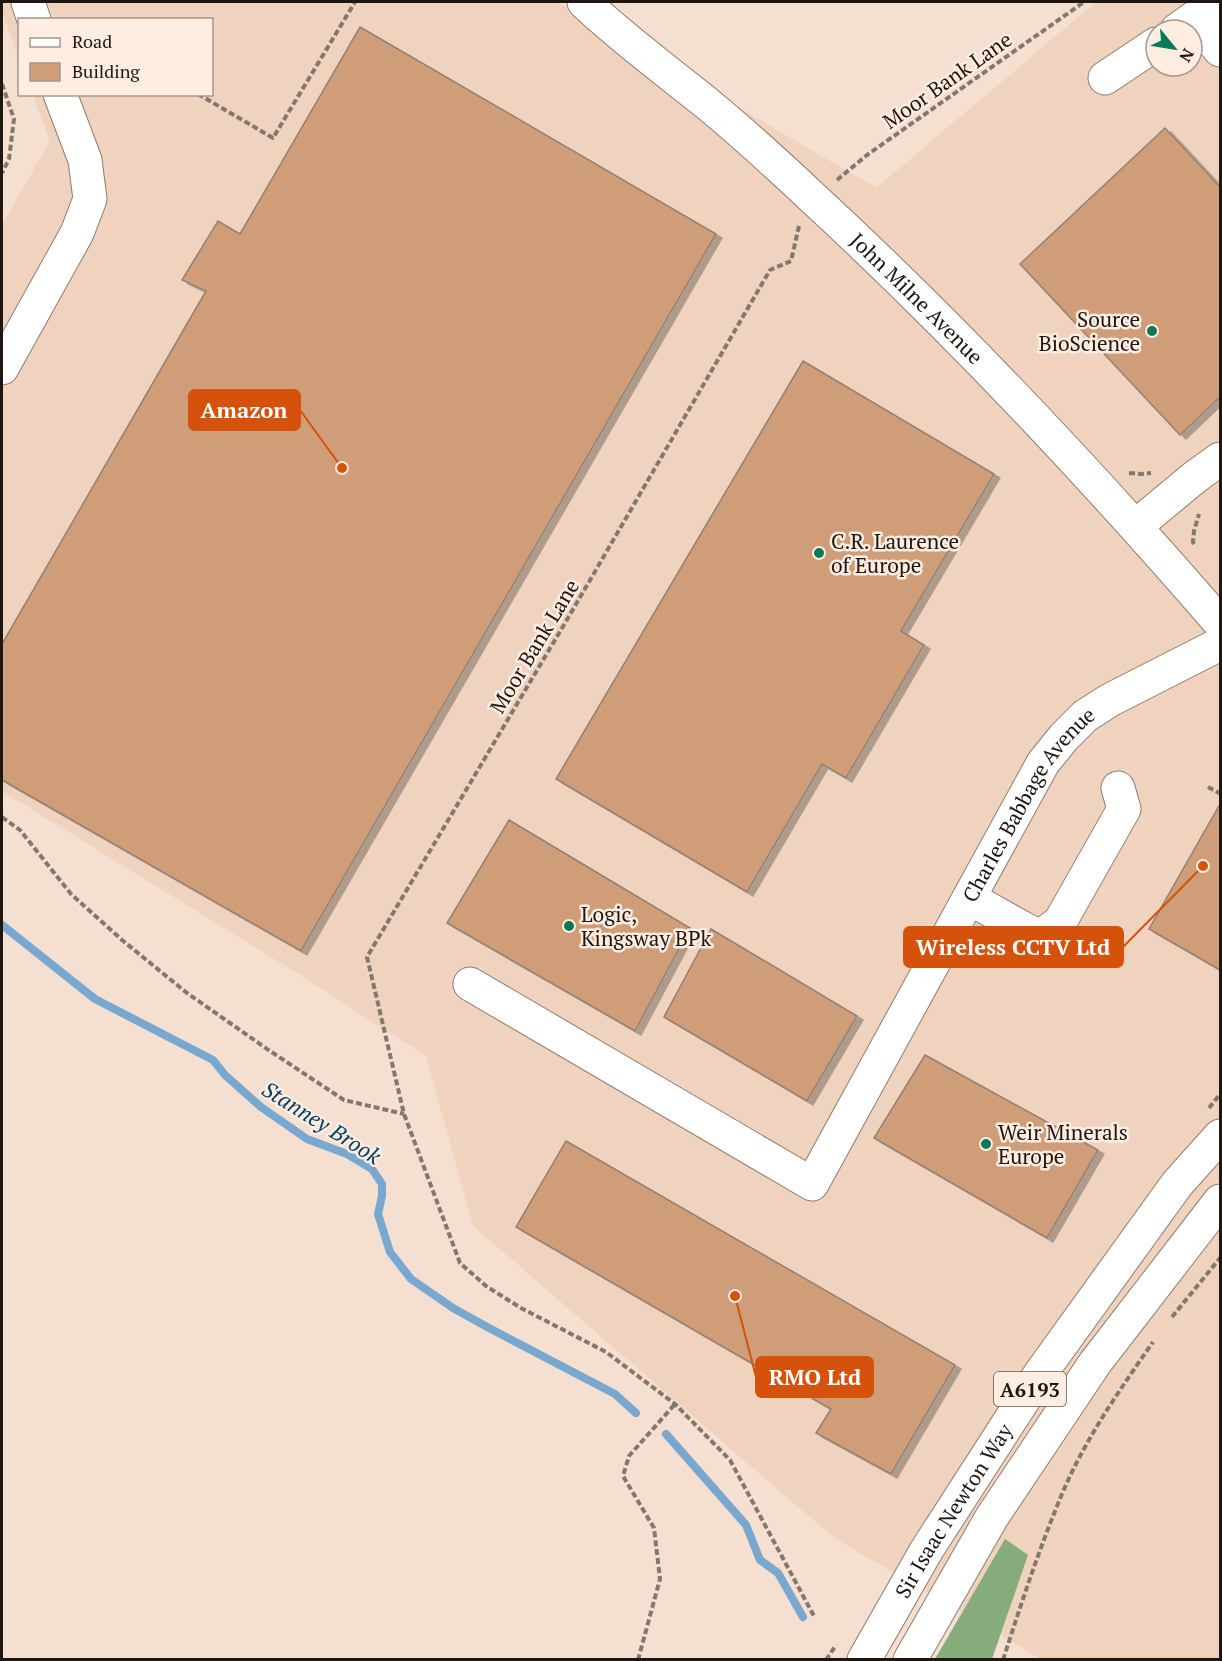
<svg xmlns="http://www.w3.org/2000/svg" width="1222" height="1661" font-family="'PT Serif',serif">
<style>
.built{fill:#efd3bf;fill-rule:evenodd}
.forest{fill:#86ab7c}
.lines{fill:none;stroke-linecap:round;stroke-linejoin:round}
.stream{stroke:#78a7d0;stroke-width:8}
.building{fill:#cf9d78;stroke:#948173;stroke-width:1.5;filter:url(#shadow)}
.minor-casing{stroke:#8f7c6e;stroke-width:35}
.highway-casing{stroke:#8f7c6e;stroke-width:35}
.path{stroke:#84776d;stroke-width:4;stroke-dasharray:6 3;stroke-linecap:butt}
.minor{stroke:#fff;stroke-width:33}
.highway{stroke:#fff;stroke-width:33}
.poi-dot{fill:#077b58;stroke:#ffede1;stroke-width:2}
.labels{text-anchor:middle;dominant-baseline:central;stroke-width:5;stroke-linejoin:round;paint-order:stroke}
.shield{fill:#ffede1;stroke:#61564f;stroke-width:1.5}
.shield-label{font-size:20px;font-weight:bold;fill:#1d1611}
.street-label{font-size:21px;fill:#1d1611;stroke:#ffede1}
.poi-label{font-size:21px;fill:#1d1611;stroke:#ffede1;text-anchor:start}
.water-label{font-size:22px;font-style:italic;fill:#064067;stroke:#ffede1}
.leader{fill:none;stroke:#d4520c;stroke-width:2}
.callout-dot{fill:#d4520c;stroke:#ffede1;stroke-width:2}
.callout{fill:#d4520c;stroke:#d4520c;stroke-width:2}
.callout-label{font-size:22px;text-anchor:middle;font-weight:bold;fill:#fff}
</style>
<defs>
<filter id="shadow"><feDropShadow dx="6" dy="4" stdDeviation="0" flood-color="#0004"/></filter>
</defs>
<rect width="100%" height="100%" fill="#f4dfd0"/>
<path class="built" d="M2,2H558L876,188L1096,2H1220V1659H1041L833,1537L473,1226L426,1056L289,968L2,791V225L50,141L33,95L212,94V20H20L19,59L2,11ZM1156,30H1192V66H1156Z"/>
<path class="forest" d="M1005,1539L1028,1555L992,1659H935Z"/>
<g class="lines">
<path class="stream" d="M2,925L95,999L213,1060L225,1075L261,1107L307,1139L347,1154L372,1169L382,1184V1196L378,1214L390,1252L411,1279L453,1308L489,1328L615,1394L636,1413
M666,1434L746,1525L760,1560L778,1573L803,1617"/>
</g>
<path class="building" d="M360,27L716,234L301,951L2,780V644L206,291L182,280L218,221L240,234Z
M1165,128L1220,187V397L1180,435L1020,264Z
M803,361L994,474L901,631L924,645L846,778L822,764L747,892L556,779Z
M1220,804V970L1149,929Z
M509,820L690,928L635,1031L447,923Z
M711,929L857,1016L807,1101L664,1017Z
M925,1055L1098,1150L1047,1238L874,1138Z
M566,1141L955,1365L891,1474L816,1433L831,1409L516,1227Z"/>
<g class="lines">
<g class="minor-casing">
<g id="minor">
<path d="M28,2L34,20"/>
<path id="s1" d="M584,2C623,39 667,71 709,105C745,135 780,167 814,199C958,332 1092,475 1220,623"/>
<path d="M1194,18L1220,50"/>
<path d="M1177,30L1194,18L1220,4"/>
<path d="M1105,78L1156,44"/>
<path d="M2,368L77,233L90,199L85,160L60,94"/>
<path d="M1136,526L1195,477L1220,459"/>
<path d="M969,898L1028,931L1041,936L1060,922L1124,809L1118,788"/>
<path id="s2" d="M470,984L812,1184L1043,763L1064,737L1085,716L1110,700L1220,644"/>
</g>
</g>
<g class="highway-casing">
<g id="highway">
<path id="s3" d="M864,1660L926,1551L1040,1374L1177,1184L1220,1136"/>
<path d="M910,1660L992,1517L1095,1363L1220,1201"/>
</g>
</g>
<path class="path" d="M2,84L14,119L9,159L2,173
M198,94L273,138L355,2
M837,180L867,155L1084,2
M799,226L791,261L770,270L568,618L367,957L404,1114L460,1263L486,1286L521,1308L606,1352L675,1404L730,1460L815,1618
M1129,473L1140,474L1151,473
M1194,544L1193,542L1194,531L1199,514
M1208,787L1219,793L1220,790
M2,817L20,830L71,894L122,940L187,993L270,1051L344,1100L404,1114
M1209,1108L1220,1094
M1172,1317L1220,1258
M638,1660L660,1579L654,1528L623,1476L629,1456L675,1404
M826,1660L836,1645
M1003,1660C1022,1601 1041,1543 1065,1487C1088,1435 1121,1388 1153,1342"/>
<use href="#minor" class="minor"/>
<use href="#highway" class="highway"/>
</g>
<g class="poi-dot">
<circle cx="1152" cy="331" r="6"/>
<circle cx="819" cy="553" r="6"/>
<circle cx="569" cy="926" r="6"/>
<circle cx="986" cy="1144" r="6"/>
</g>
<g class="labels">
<rect class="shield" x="994" y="1372" width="72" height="34" rx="4.5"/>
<g class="shield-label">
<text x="1030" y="1389">A6193</text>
</g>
<g class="street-label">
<text transform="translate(947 80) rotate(-35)">Moor Bank Lane</text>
<text stroke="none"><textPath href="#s1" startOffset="446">John Milne Avenue</textPath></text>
<text transform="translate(534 646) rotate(-59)">Moor Bank Lane</text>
<text stroke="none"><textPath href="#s2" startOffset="834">Charles Babbage Avenue</textPath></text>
<text stroke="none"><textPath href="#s3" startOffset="174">Sir Isaac Newton Way</textPath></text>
</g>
<g class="poi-label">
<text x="1140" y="319" text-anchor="end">Source<tspan x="1140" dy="24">BioScience</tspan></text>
<text x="831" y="541">C.R. Laurence<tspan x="831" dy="24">of Europe</tspan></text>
<text x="581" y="914">Logic,<tspan x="581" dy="24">Kingsway BPk</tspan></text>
<text x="998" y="1132">Weir Minerals<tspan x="998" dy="24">Europe</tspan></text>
</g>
<g class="water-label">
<text transform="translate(322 1122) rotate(32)">Stanney Brook</text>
</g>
</g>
<path class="leader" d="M342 468L300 410M1203 866L1123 947M735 1296L756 1377"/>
<g class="callout-dot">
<circle cx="342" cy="468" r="6"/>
<circle cx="1203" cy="866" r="6"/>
<circle cx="735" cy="1296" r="6"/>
</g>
<g class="callout">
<rect x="189" y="390" width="111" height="40" rx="6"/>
<rect x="904" y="927" width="219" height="40" rx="6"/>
<rect x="756" y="1357" width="117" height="40" rx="6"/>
</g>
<g class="callout-label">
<text x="244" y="418">Amazon</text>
<text x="1013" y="955">Wireless CCTV Ltd</text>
<text x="815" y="1385">RMO Ltd</text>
</g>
<rect width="1222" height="1661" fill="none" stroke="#1d1611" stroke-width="6"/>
<rect x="18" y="18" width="195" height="78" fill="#ffede1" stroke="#a5978e" stroke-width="1.5"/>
<rect x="30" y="38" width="30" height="9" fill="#ffffff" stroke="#a5978e" stroke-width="1.5"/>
<text x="72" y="48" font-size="18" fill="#1d1611">Road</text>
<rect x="30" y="63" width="30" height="18" fill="#cf9d78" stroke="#a5978e" stroke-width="1.5"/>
<text x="72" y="78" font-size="18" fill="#1d1611">Building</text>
<g transform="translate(1174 48) rotate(120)"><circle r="28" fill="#ffede1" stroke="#a5978e" stroke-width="1.5"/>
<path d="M0-4.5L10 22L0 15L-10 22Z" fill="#077b58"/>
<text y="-9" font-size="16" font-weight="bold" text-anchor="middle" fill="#1d1611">N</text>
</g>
</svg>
